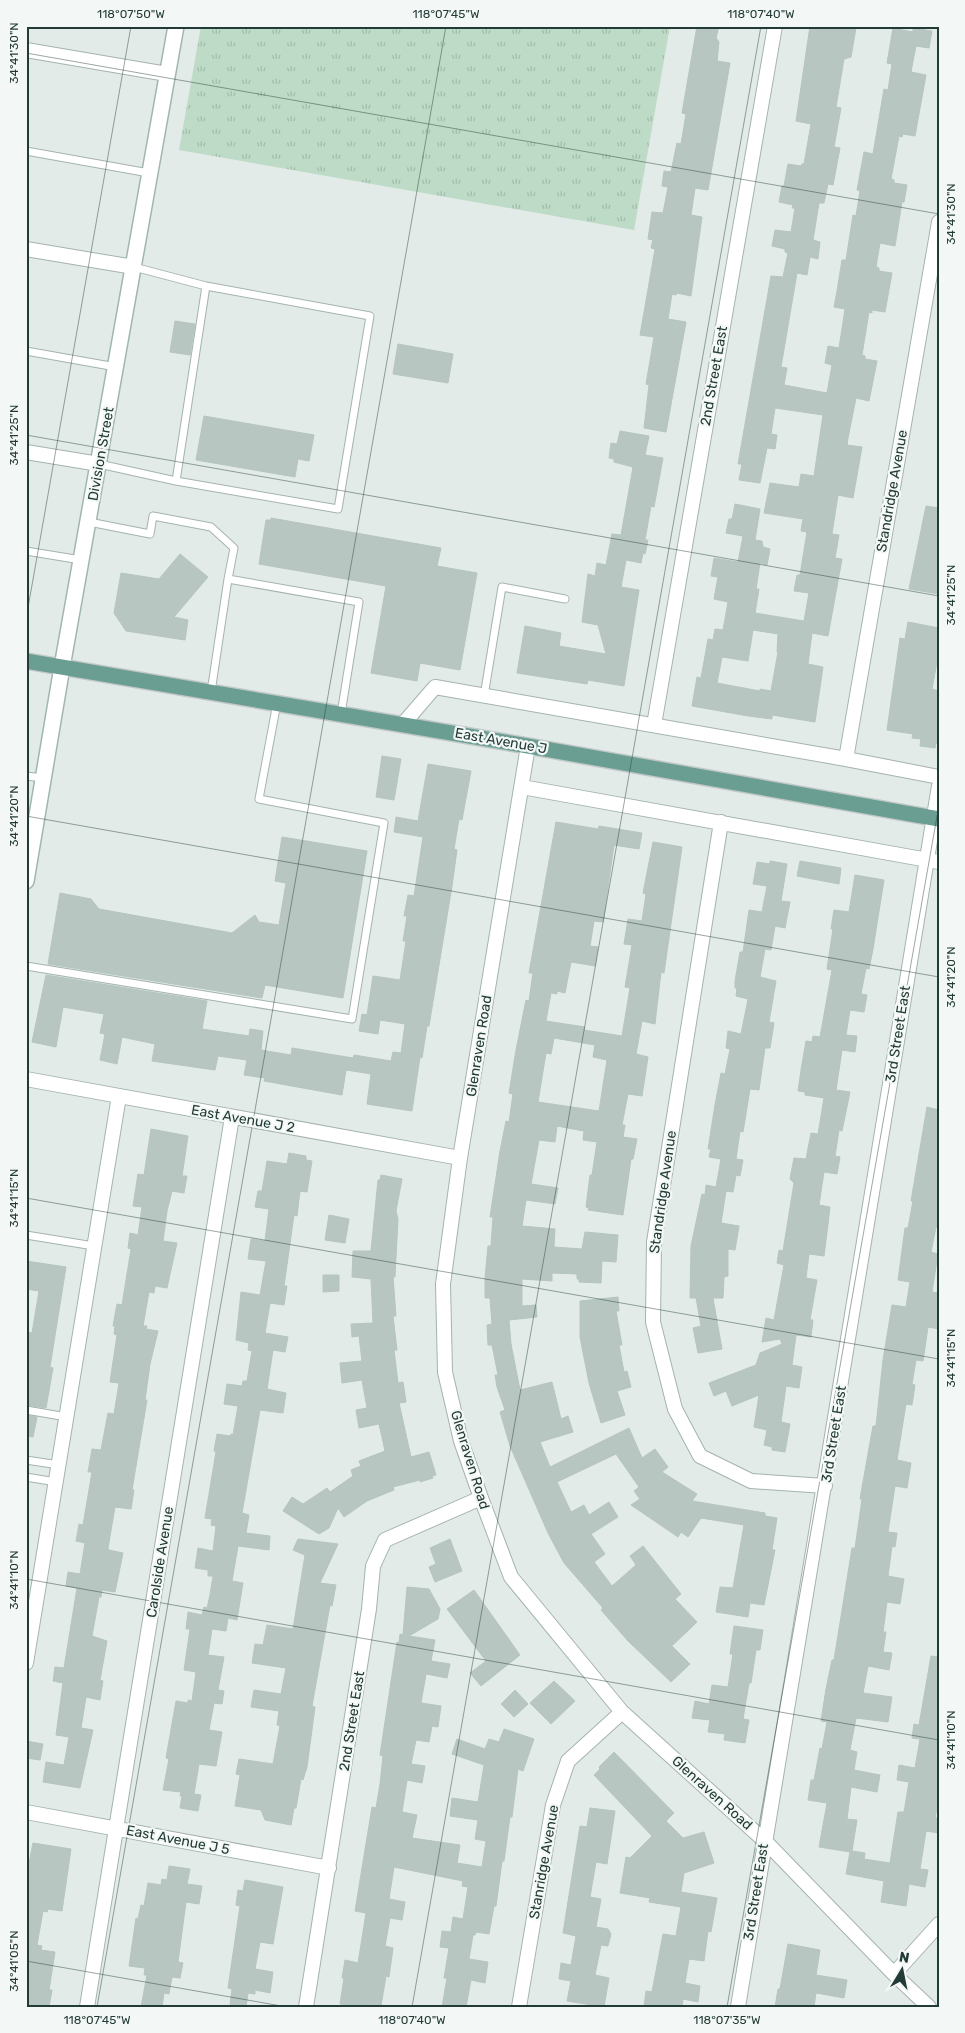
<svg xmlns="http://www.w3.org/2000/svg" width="965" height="2033" font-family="Rubik,sans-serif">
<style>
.grass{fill:url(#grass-tufts)}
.building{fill:#b8c6c1;stroke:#b5c5bf;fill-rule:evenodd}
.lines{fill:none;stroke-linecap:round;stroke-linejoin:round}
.service-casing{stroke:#a5b3af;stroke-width:9}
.minor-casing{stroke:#a5b3af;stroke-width:16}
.secondary-casing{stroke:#a1b6b0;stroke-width:18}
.primary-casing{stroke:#c1c8c7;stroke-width:18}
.service{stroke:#fff;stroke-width:7}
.minor{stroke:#fff;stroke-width:14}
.secondary{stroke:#fff;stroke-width:15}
.primary{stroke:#6a9e92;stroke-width:15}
.ticks{fill:none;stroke:#233b36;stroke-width:1;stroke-opacity:0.45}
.labels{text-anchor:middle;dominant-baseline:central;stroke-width:4.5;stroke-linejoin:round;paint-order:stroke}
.street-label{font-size:14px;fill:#233b36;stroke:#f3f8f6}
.neatline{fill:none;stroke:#233b36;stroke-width:2}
.ticks-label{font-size:12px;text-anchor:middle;fill:#233b36}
</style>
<defs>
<pattern id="grass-tufts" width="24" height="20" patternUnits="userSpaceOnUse" patternTransform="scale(1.25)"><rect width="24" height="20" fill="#bddbc6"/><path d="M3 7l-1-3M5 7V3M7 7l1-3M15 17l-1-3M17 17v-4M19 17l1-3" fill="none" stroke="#a2bdab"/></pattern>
</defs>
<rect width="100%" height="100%" fill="#e2ebe8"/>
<path class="grass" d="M201,26H670L634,230L179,150Z"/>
<path class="building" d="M697,26H719L716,38L719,42L717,61L730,63L708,190L695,188L691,215L702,217L691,296L677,293L676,295L672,294L668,319L686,322L666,432L644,428L649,385L646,384L654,337L640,335L655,249L651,248L653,240L648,239L652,212L663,213L668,187L662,186L664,171L671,172L677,143L681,144L686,114L682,113Z
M810,26L826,29V26H852L856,28L851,57L844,59L836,107L841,108L834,147L840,148L833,185L828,184L824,203H819L813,240L820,242L818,259L810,257L807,275L797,273L781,367L787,368L784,385L827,393L832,365L825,363L828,346L839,348L845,309L834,307L837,291L842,260H846L853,215L856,216L860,191L857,190L864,152L873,154L884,89L888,90L892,64L887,63L893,28L913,32V28L932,31L929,48L916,46L911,72L926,75L915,136L903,134L902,137L899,136L891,179L894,180V183L907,185L904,202H902L895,246L880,243L876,267L879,268V271L892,273L885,312L872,310V313L869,312L862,355L865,356V359L877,361L869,401L856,398L848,438L847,445L862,447L853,498L838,495L832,534L839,535L835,558L842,559L828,636L812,633L808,664L823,667L815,722L772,715V719L748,716L692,706L697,677L701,678L708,639L713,640L715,629L723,630L728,602L714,599L718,577L711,576L714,558L738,562L743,536L726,533L729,519H732L735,504L760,509L755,540L762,541L763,547L770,549L767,565L760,563L756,589H759L755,613L804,621L809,593L794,591L797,575H800L807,532L801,531L803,519L764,513L770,483L799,487L801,474L814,476L823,415L775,408L771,434L777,435L775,449L767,448L760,483L739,480L742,464H738L771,276L783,277L788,253L785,252V249L772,246L775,230L791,232L795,208H792L793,205L779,202L782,186H784L788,164L801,166L802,164H804L811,124L796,121ZM753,630L778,634L777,652H778L771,691L760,689V691L717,683L722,657L748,661Z
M175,321L195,324L190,355L170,352Z
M398,344L453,354L448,383L393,374Z
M204,416L314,435L309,461L298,459L295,477L196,460Z
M620,431L649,436L645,455L663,458L654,507L651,506L645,540H648L645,554L643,553L641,563L626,560L621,587L639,590L624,686L588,680L587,684L517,673L525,626L561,633L559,646L606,654L598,625L582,622L588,574L595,576L597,563L606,565L612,534L621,535L633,467L614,462V459L609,458L611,443L617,444Z
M926,506L939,508V594L909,589Z
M271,518L441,548L437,566L477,573L460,670L420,663L417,681L371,673L386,586L259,564L266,520H271Z
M180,554L208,577L174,617L188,620L185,640L126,631L114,613L121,573L159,579Z
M908,622L939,628V662H937L932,689L939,691V744L936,743L935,748L920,746L921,739L912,738L913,734L887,730L900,638L905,639Z
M382,756L401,759L394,800L376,797Z
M428,764L471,771L462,820L459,819L454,849L457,850L452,886L429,1026H427L422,1058L420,1057L412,1111L367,1104L371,1074L346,1070L342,1095L264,1081L265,1078L244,1075L247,1060L218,1056L215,1070L152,1061L155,1044L122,1037L117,1064L100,1060L105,1034L100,1033L104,1014L63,1007L56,1047L32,1042L46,975L207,1001L202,1029L249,1036L250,1029L263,1031L261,1050L291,1055L292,1048L353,1058L354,1055L391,1061L393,1052L401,1053L405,1024L380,1020L378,1034L359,1031L362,1014L367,1015L373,976L400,980L406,941H403L407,916H404L408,895L414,896L423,837L394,832L396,817L418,821Z
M556,822L598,829L599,826L642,833L639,849L614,845L603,922L594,921L590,946L598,947L595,966L571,962L565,993L557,991V994L551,993L546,1021L585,1027L584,1030L622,1036L630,988L625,987L632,945L624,944L628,919L642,921L646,894L643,893L653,842L682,847L664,973L661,972L655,1024L642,1021L636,1054L648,1057L642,1096L628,1094L622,1125H625L623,1137L637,1139L633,1159H631L623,1215L588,1210L589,1208L586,1207L590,1175H592L597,1142L583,1140L584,1131L557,1126L555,1142L539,1140L531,1184L558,1188L555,1204L526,1200L522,1226L555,1229L554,1247L582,1249L585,1232L618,1235L616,1262L602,1261L601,1283L579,1282V1279H577V1274L552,1273V1281L522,1279V1306L536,1305L537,1317L509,1320L511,1344L520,1390L552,1382L561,1419L568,1416L573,1432L540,1442L550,1467L629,1428L642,1458L655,1449L668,1467L662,1472L697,1494L692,1501L765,1513V1516L777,1518L772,1550H775L764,1605L750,1603L748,1617L716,1612L720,1587L733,1588L744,1525L701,1518L688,1537L681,1532L678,1537L631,1505L640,1499L634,1491L639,1487L616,1454L557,1482L571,1512L584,1505L589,1515L609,1502L618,1517L591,1534L605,1554L594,1562L612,1586L636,1565L630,1556L643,1546L681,1594L675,1599L697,1622L673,1645H671L690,1664L671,1682L628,1641L601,1610L603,1608L564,1563L548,1533L510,1446L500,1412L505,1410L497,1387L495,1375H498L492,1345H488L487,1325L492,1324L490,1298H485V1278L488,1246H491L493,1217H490L500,1151L506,1121L509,1122L513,1094L509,1093L516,1050L526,1000L529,1001L533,973H529ZM554,1038L595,1045L593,1057L607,1060L599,1111L538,1102L546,1053L551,1054Z
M282,837L367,851L343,998L265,985L262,998L48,964L60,893L91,899L99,909L232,933L255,915L259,922L279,925L286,883L275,881Z
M770,861L787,864L781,901L790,902L785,928L775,926L771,950L765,949L760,977L776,981L769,1022L774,1023L770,1048H765L759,1090L750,1089L743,1132L740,1131L736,1159L743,1160L740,1176L736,1175L733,1192L726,1191L721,1223L739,1226L735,1250L728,1249V1276L724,1277L723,1298H713L722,1349L698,1353L693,1328L701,1326L696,1298H690L691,1246L702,1194L705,1195L706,1185L716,1187L721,1159L709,1157L711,1149H708L715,1105L721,1073L725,1074L730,1049L726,1048L728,1031L741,1034L748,999L736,996L737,988H735V981L740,952H743L749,910L762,912L767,886L753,884L757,862L770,864Z
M800,861L841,868L839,884L797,876Z
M855,875L884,880L873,949L869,969L866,968L861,994L867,995L864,1012L850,1010L846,1035L857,1036L855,1052L842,1050L836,1090L850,1092L842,1131L839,1130L835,1156L840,1157L837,1174L824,1172L819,1205L830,1207L828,1224L824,1256L809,1254L806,1278L817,1280L810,1320H813L811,1337L796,1335L792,1365L802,1367L799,1388L786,1386L781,1422L790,1424L785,1452L772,1450V1447L764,1445L767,1430L754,1427L759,1395L732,1406L726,1391L714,1396L709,1383L756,1365L760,1353L782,1344L780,1339L762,1342L766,1318L774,1320L784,1265L777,1263L779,1250L783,1251L794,1183L790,1179L794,1158L806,1159L811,1133L818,1134L824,1098L805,1095V1092L798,1091L801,1070L806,1041L812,1042L813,1036L820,1037L832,970L827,969L833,929H831L834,910L849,912Z
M927,1107L939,1110V1228L936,1227L931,1252L938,1254L932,1292L939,1293V1329L928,1327L923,1361L916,1360L912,1384L915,1385L912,1405L906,1404L897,1460L911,1463L907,1488L895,1486L888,1532L897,1533L895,1547L892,1546L888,1576L904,1579L900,1604L887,1602L883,1632H886L883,1652L892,1653L889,1670L868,1666L863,1693L892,1697L888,1722L856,1718L850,1750L857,1752L854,1770L880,1775L877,1792L851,1787L847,1819L857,1820L852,1851L865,1853L864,1859L890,1863L898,1812H904L909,1782L897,1780L899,1765L915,1768L920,1739L912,1738L914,1724L919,1725L931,1656L939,1657V1797L935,1818H939V1833L926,1831L920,1869L928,1870L925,1887L909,1884L906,1906L881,1902L884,1881L846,1874L850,1852L819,1847L827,1803L808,1800L811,1780H814L820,1748L822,1749L827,1722L821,1721L826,1689L832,1660H834L852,1548H855L862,1499H860L869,1448L873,1426H876L883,1360L892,1305L906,1307L910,1282L898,1280L905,1228H908L913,1201H911Z
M151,1129L188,1136L182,1176H187L184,1193L172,1191L167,1211L163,1241L177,1243L167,1288L155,1286L154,1293L149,1292L143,1326H147L146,1329L158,1331L150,1364L145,1400H147L132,1490H134L131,1509L115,1507L108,1548L109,1550L123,1553L115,1592L102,1590L101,1597H99L92,1636L107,1641L100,1680L103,1681L100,1700L86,1697L81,1728L93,1730L80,1788L43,1782L46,1762L64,1765L69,1737L56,1735L63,1683L53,1681L55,1667L64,1668L77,1588L66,1586L68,1572L80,1574L85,1543L76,1541L79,1524L83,1525L92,1472H88L92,1449L101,1450L108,1413L114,1414L119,1383L110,1382L117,1335L114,1334L115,1326H113L117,1304L122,1305L131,1249L128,1248L130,1233L138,1235L142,1207L133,1206L138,1174L144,1175Z
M289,1153L306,1156V1160L312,1161L307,1192L300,1191L297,1216L294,1215L284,1286H287L284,1305L270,1303L265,1333L288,1337L285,1352L273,1350L267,1389L286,1393L283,1413L260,1410L242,1513L249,1515L246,1533L270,1536L269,1550L238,1546L232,1581L243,1583L237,1620L228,1618L226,1631L212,1629L208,1655L224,1657L218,1690L224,1691L222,1704L214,1703L209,1730L222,1732L216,1766L199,1764L194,1794L201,1795L198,1811L180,1808L182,1796H180L181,1792L163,1790L169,1759L166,1758L176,1701L188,1703V1700L192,1701L196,1672L184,1670L190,1629H186L188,1612L202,1615L204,1607L207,1608L210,1595L213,1576H208V1570L195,1568L198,1548L213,1551L216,1526L211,1525L212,1519L205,1518L216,1452L214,1451L217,1434L230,1436L231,1434L233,1435L238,1406L224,1404L227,1384L242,1386L243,1381H247L252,1351L248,1350L249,1343L236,1340L241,1292L260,1295L266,1261L248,1259L251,1239L265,1241L269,1209L255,1207L258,1191H262L267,1161L287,1164Z
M381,1175L402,1179L396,1211L398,1219L395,1277H393L396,1316H393L397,1350H394L398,1383L403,1382L406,1402L399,1403L411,1457L429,1452L436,1475L432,1476L433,1478L420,1482V1480L393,1487L394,1490L367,1501L344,1517L338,1508L329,1528L319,1534L283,1511L292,1497L303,1504L327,1488L330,1492L353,1476L351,1470L361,1466L359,1461L385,1451L379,1424L359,1428L356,1410L367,1408L362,1380L342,1383L340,1363L362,1361L359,1336L352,1337L351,1324L373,1323L371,1279L352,1277L353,1251H371L378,1180H380Z
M329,1215L349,1219L345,1243L325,1240Z
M26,1261L66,1267L50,1367L53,1368L46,1408L26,1405V1332L32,1333L39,1291L26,1289Z
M323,1275H339V1291L323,1292Z
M618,1297L619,1311H616L622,1345H619L624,1372L627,1371L631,1387L617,1391L625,1415L601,1423L589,1383L580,1337V1301Z
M26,1415L37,1417L33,1437L26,1436Z
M298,1539L338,1544L320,1583L336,1585L332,1606L330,1605L312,1706L315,1707L307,1767L303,1780L301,1779L296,1808H294L291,1825L265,1820L261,1810L235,1806L240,1775L236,1774L239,1759L273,1764L280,1726L277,1725L279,1711L251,1707L254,1690L281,1694L286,1668L252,1663L255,1644L263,1645L267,1625L293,1629L305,1555L293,1550Z
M450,1539L462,1571L435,1582L429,1567L436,1564L430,1548Z
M407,1587L429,1589L440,1609L438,1619L409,1636L435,1640L431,1661L450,1664L447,1678L426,1674L421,1703L441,1706L438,1727L432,1726L429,1742L416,1740L411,1764L425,1766L422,1783L407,1780L402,1812L417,1815L412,1838L460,1845L457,1863L482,1867L486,1841L475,1839L478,1820L450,1816L452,1798L478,1802L484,1765L452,1754L457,1739L485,1749L489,1739L499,1742L504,1729L534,1739L523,1771L518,1769L512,1817H510L504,1861H502L496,1906H494L489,1934L476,1932L475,1935H473L469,1959L488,1962L485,1983L471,1980L466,2007H442L447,1978H444L449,1948L440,1947L442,1931L451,1932L453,1917L463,1919L468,1887L462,1886L463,1881L394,1867L389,1899L405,1902L402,1920L390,1918L385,1946L393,1948L389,1977L386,1976L381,2006L373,2004L372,2007H355L340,2004L344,1978H342L345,1960L358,1963L366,1913L355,1911L372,1807L376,1808L380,1784L383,1756L380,1755L397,1642L399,1643L400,1634L403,1635Z
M474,1590L520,1655L481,1686L470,1673L486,1661L447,1609Z
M734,1626L763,1630L760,1650H756L751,1683H749L743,1719L749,1720L745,1743L724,1740L725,1734L708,1732L710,1720L692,1718L695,1701L709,1704L712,1685L728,1687L733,1654H730Z
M554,1681L575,1701L551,1724L530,1703Z
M515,1690L528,1704L514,1717L501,1704Z
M26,1741L43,1744L40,1760L26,1758Z
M614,1752L674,1813L666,1821L683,1838L704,1832L714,1863L684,1873L681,1892L717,1898L711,1932L708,1931L704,1961L689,1959L685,1983L700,1986L698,2002L683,1999L682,2007H644L646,1991L652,1992L663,1934L676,1936L681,1907L649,1902L650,1898L620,1893L626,1857L630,1858L652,1836L594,1775L600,1769L599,1767Z
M590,1808L615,1811L607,1864L596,1862L590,1897L601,1899L596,1927L608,1929L611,1934L608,1946L601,1945L595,1975L609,1978L604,2007L567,2001L571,1981L559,1979L561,1963L571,1965L576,1936L563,1933L580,1826L587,1827Z
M33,1843L71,1849L62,1911L48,1909L47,1912L43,1911L37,1945L42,1946L41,1950L55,1952L49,1990H52L49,2007H26V1879Z
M169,1866L190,1869L187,1884L202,1886L199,1904L186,1902L178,1962L183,1963L180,1978L172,1977L169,1994L164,1993L162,2007H141L147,1975H144L145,1968L129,1966L136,1918L138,1919L141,1905L144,1906L148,1883L161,1885L162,1879L167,1880Z
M245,1880L283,1887L273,1944L260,1942L255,1969L273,1972L270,1993L255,1990V1994L248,1993L246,2007H241L230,2005L232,1989L228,1988L240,1906L236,1905L238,1890L243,1891Z
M788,1944L820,1950L816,1975L847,1980L844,1998L816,1993L814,2007H775L778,1989H780Z"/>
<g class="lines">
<g class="service-casing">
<path id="service" d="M26,151L149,173
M26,351L116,367
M99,464L176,481L338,509L370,316L206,286L134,267
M176,481L206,286
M89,522L150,534L153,516L211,527L234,548L228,579
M26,551L81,560
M211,692L228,579L359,602L341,714
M484,696L502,587L565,599
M26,776L43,778
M26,966L352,1019L384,823L259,799L277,703
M26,1235L94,1246
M26,1410L67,1417
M26,1460L59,1465
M26,1477L56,1482"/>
</g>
<g class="minor-casing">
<path id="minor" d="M26,50L167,74
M26,249L134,267
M26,452L99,464
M403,724L435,687L846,759L939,777
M654,725L775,26
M528,746L460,1158L443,1284L445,1372L461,1441L481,1498L511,1577L622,1712L765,1841L894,1974L929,2007
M846,759L939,222
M522,787L939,862
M721,822L654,1242L653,1322L675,1409L700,1456L751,1481L825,1486
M26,1079L460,1158
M26,1663L119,1096
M26,1812L329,1868
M894,1974L939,1924
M87,2007L232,1117
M306,2007L369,1609L373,1566L385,1540L481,1498
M519,2007L553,1805L568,1761L622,1712
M738,2007L939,786"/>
</g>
<g class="secondary-casing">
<path id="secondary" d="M26,881L62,667L176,26"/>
</g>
<g class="primary-casing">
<path id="primary" d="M26,661L528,746L939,819"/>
</g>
<use href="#service" class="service"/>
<use href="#minor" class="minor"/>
<use href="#secondary" class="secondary"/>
<use href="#primary" class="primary"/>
</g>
<path class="ticks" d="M26,53L939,214M26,435L939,596M26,619L131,26M26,816L939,977M26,1198L939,1359M26,1579L939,1740M26,1961L287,2007M97,2007L446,26M412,2007L761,26M727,2007L939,805"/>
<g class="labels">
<g class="street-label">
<text transform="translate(714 376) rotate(-80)">2nd Street East</text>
<text transform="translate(101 454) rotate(-80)">Division Street</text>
<text transform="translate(892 491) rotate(-80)">Standridge Avenue</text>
<text transform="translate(501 741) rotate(10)">East Avenue J</text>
<text transform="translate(898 1034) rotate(-81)">3rd Street East</text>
<text transform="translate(479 1046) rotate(-81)">Glenraven Road</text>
<text transform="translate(243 1119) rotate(10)">East Avenue J 2</text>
<text transform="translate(663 1192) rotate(-82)">Standridge Avenue</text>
<text transform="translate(834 1434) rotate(-81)">3rd Street East</text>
<text transform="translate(470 1460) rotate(73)">Glenraven Road</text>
<text transform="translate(160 1562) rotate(-81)">Carolside Avenue</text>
<text transform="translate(352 1721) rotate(-81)">2nd Street East</text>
<text transform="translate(712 1793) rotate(42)">Glenraven Road</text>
<text transform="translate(178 1840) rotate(11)">East Avenue J 5</text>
<text transform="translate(544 1862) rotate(-80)">Stanridge Avenue</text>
<text transform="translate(756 1892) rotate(-81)">3rd Street East</text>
</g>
</g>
<rect width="965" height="2033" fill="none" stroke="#f3f8f6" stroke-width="55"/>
<g transform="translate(902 1970) rotate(10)" stroke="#f3f8f6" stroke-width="4" paint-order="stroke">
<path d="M0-4L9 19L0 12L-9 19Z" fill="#233b36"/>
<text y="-8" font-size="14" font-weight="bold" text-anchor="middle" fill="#233b36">N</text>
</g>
<rect x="28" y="28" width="910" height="1978" class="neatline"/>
<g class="ticks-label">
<text x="131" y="18">118°07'50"W</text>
<text x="446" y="18">118°07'45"W</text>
<text x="761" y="18">118°07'40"W</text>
<text transform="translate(14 53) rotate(-90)" y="4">34°41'30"N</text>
<text transform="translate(951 214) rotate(-90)" y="4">34°41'30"N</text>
<text transform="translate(14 435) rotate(-90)" y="4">34°41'25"N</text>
<text transform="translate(951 595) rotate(-90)" y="4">34°41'25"N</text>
<text transform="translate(14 816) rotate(-90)" y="4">34°41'20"N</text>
<text transform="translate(951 977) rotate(-90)" y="4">34°41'20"N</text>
<text transform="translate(14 1198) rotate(-90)" y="4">34°41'15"N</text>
<text transform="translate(951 1358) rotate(-90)" y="4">34°41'15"N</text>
<text transform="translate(14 1580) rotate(-90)" y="4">34°41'10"N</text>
<text transform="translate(951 1740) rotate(-90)" y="4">34°41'10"N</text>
<text transform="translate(14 1961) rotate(-90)" y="4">34°41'05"N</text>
<text x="97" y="2024">118°07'45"W</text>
<text x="412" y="2024">118°07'40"W</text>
<text x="727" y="2024">118°07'35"W</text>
</g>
</svg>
